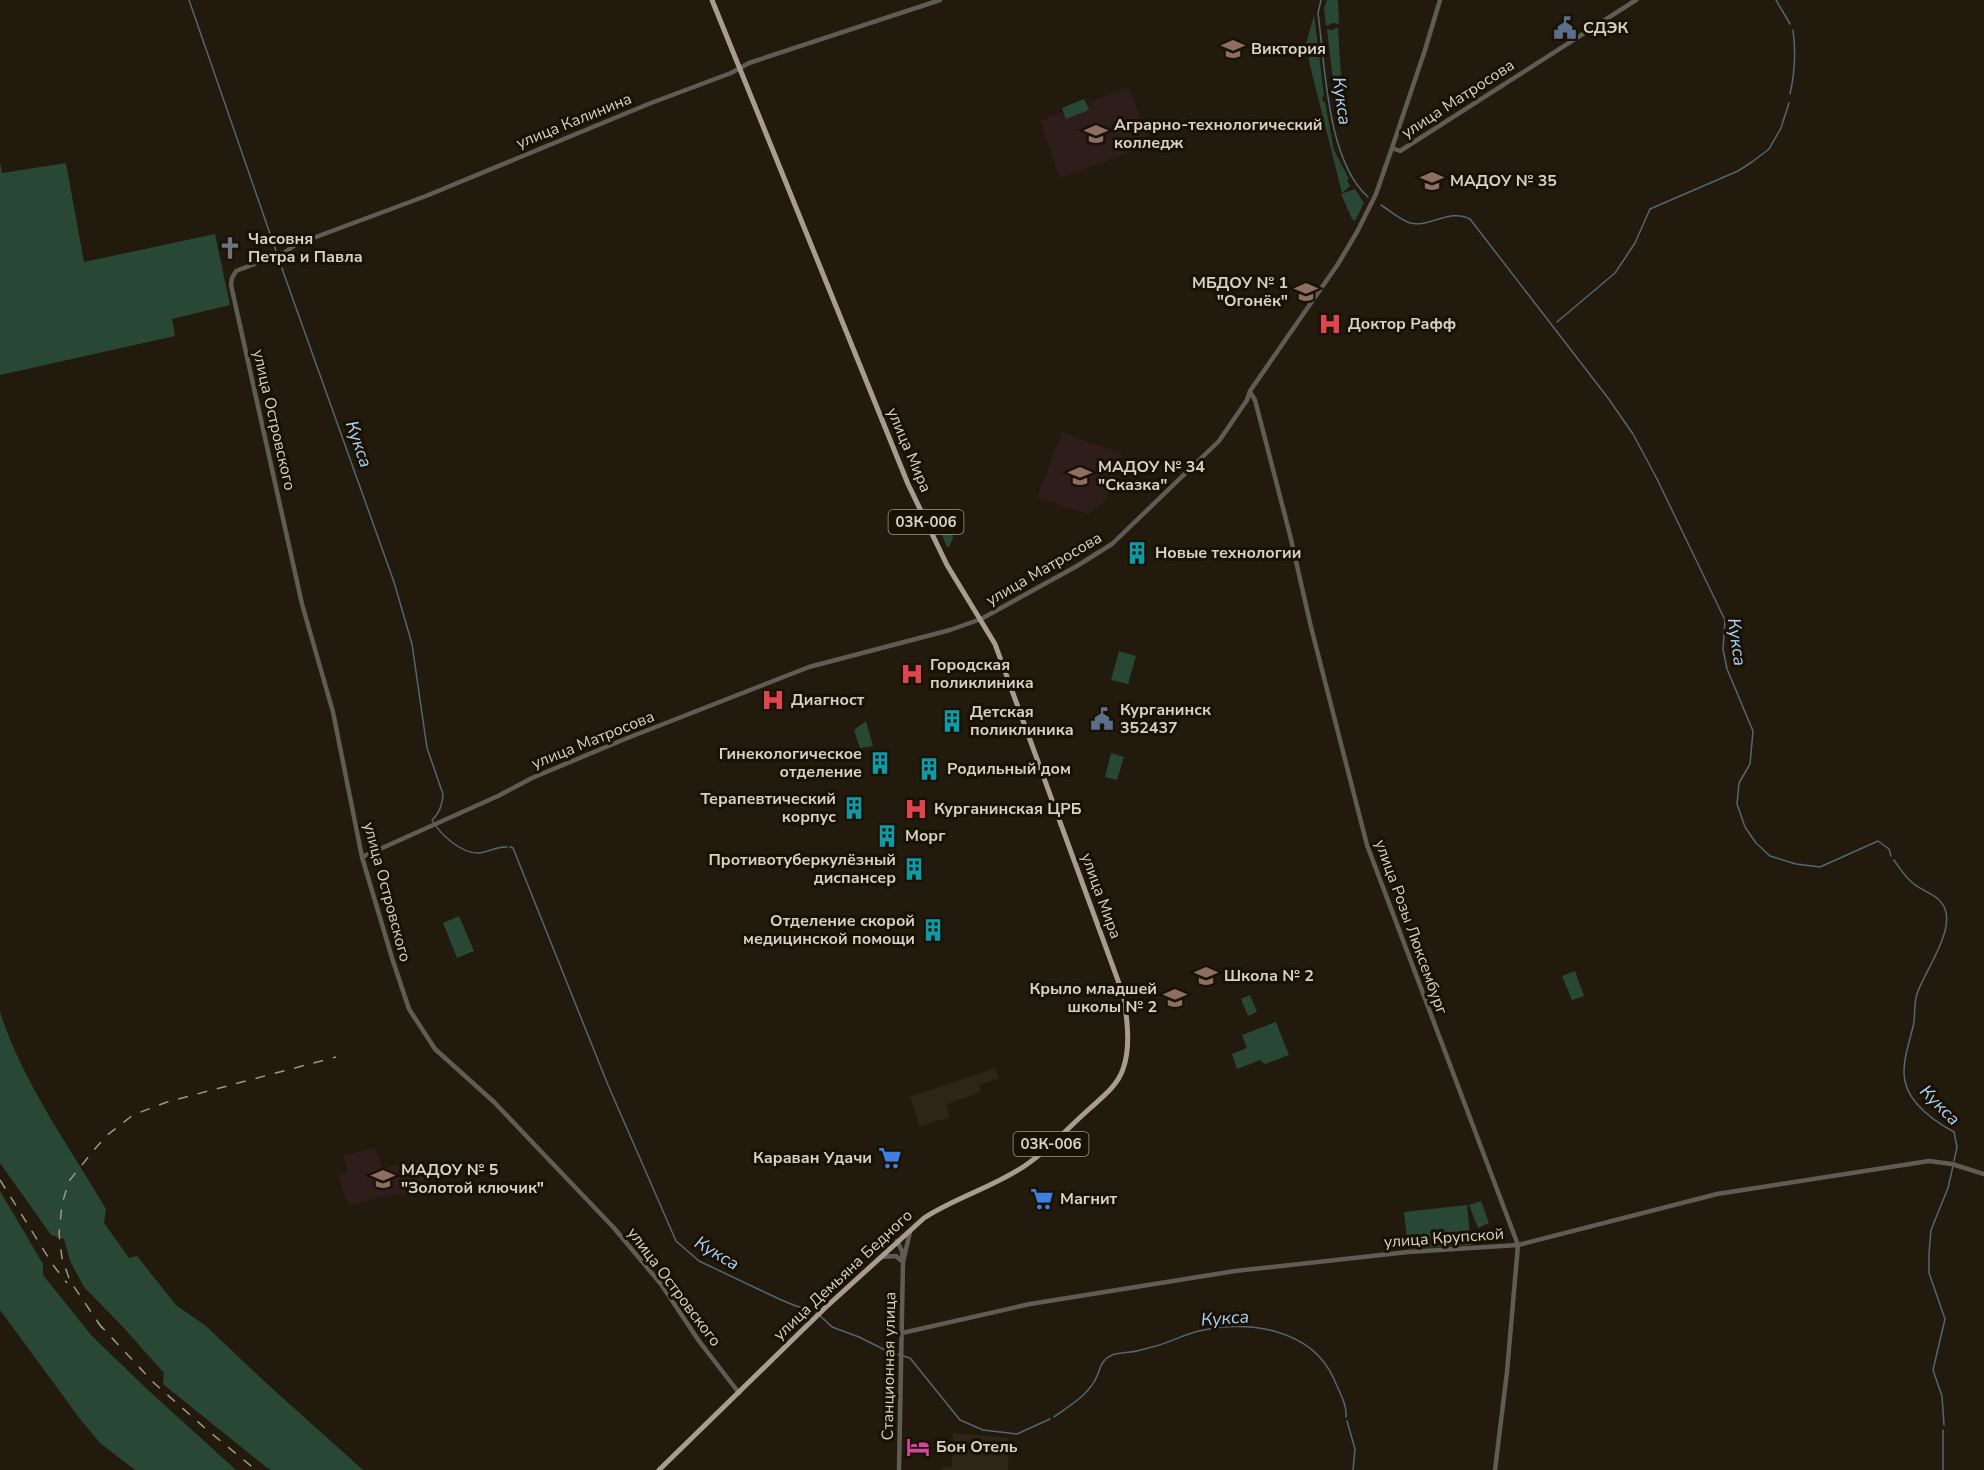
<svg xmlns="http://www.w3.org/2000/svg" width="1984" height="1470" font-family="'Nunito Sans',sans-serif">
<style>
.commercial{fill:#2d2515}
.education{fill:#2f1d1b}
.green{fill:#284835}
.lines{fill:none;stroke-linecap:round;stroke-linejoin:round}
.stream{stroke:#536674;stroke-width:1.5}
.tertiary{stroke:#615b55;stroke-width:4.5}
.primary{stroke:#a99c8f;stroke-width:5}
.rail{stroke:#9d978c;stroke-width:1.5;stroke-dasharray:10 10;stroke-linecap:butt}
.labels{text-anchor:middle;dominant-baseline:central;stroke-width:6;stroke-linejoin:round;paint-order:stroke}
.shield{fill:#191104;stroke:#9d978c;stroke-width:1.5}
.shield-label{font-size:15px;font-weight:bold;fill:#d6d1c7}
.poi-label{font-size:16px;font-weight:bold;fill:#d6d1c7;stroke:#191104;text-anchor:start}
.street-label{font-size:16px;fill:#d6d1c7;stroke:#191104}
.water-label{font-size:18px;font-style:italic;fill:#a8d1f6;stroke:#191104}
</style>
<rect width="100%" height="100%" fill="#221a0c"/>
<path class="commercial" d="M995,1068L999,1078L979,1085L981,1092L947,1104L950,1117L920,1127L910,1097Z
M953,1433L1009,1438L1008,1470H942V1467H952Z"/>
<path class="education" d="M1128,87L1152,144L1060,178L1040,121Z
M1062,432L1122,454L1105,501L1088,514L1037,498Z
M376,1148L382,1169L421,1159L428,1184L406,1195L392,1194L350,1205L344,1195L339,1175L348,1172L344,1155Z"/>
<path class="green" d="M1327,0H1338L1339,24L1333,23L1326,26L1324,8Z
M1314,15L1318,46L1313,47V52L1308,53L1306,44Z
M1336,28H1338L1344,124L1338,125L1327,29L1332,30Z
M1313,53L1319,54L1324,96L1322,97L1323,102H1325L1334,150L1349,179L1347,180L1350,186L1342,193L1310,65L1308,54Z
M1084,99L1089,110L1066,119L1062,108Z
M0,162L2,173L66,163L84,262L215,234L230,305L172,319L175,336L0,375Z
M1355,189L1364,203L1355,221L1352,219L1341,194Z
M947,524L950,525L953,538L949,547H947L939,528Z
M1119,651L1136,656L1128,684L1111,680Z
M866,721L873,746L860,748L854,730Z
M1111,753L1124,757L1117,780L1105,777Z
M459,916L474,951L457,958L443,923Z
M1575,971L1584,996L1572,1000L1562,976Z
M1250,995L1257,1012L1248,1016L1241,999Z
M0,1012C22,1081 69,1146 106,1209L104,1223L129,1258L137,1256L176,1305L206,1326L265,1382L363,1470H271L266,1467L163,1384L164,1373L123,1327L84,1287L70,1261L64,1239L51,1235L0,1163Z
M1276,1022L1289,1055L1265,1064L1260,1060L1237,1069L1232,1054L1247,1048L1242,1035Z
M0,1191L43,1264V1275L92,1336L147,1389L236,1470H135L100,1443L80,1419L0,1310Z
M1481,1201L1489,1223L1478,1228L1469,1205Z
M1467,1205L1471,1245L1408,1249L1404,1212Z"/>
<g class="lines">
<path class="stream" d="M189,0L285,277L394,582L412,644L427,748L443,794C443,803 439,814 432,820C440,834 460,853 478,853C488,853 496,846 507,847
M1321,0L1318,13C1325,65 1327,161 1368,197
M1776,0L1790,24
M1790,94C1795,72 1796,52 1793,30
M1381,205C1389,210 1400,220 1410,223C1430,228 1449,208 1470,219L1608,398L1633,434L1657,479L1725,620L1723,649L1727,669L1753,731L1750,764L1739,783L1737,804L1745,827L1756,843L1770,856L1796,864L1820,867L1878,841L1889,849L1891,856
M1557,322L1615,273L1635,243L1650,209L1738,171L1752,162L1769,149L1781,128L1789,103
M510,847L513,848L608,1085L676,1241L699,1261L779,1299L796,1306L814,1310L832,1327L859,1337L889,1352L910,1358L960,1420L983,1430L1017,1434L1050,1419
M1894,860C1900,869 1905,877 1914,884C1925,893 1939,894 1945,909C1954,933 1924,972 1917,994C1914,1003 1915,1013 1914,1022C1911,1038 1904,1054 1904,1071C1903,1099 1932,1120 1954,1132L1957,1147L1954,1161
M1054,1417C1069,1406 1090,1394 1097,1376C1101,1367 1101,1360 1112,1355C1117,1353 1124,1353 1130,1352C1139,1351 1147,1348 1156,1346C1171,1342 1185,1334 1199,1331C1248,1320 1311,1328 1334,1379C1339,1392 1347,1403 1346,1417
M1347,1421L1355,1449L1353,1470
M1944,1425L1942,1396L1933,1370L1945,1319L1929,1273V1253L1931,1230L1948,1188L1953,1166
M1943,1470V1430"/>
<path class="tertiary" d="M1392,148L1400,151L1636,0
M1250,392L1255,400L1290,535L1311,627L1367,845L1518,1245L1507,1372L1495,1470
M362,857L498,796L532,778L625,739L809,667L950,630L981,619L1077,566L1112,544L1219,441L1247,400L1250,391L1338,264L1357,232L1376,194L1392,148L1425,50L1440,0
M897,1241L902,1251L903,1262L899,1470
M881,1257L896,1256L903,1262L910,1232
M902,1333L1030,1304L1235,1271L1408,1252L1518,1245L1717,1194L1929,1161L1952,1164L1984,1174
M739,1393L699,1341L661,1284L614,1228L494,1102L435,1049L409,1009L392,958L362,857L333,712L302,604L231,285L232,278L236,271L285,252L297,244L426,196L651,103L731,73L749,63L940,0"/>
<path class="primary" d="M659,1470L825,1308L924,1218C956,1197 994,1187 1026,1165C1048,1150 1067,1129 1087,1111C1100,1099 1117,1087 1123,1069C1131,1047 1127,1020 1124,997L995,644L947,565L908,484L712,0"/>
<path class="rail" d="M0,1180L53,1265L67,1283
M98,1323L154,1383L206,1429L256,1470
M102,1328L70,1281L62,1258L59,1234L62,1204L69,1181L94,1150L106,1136L133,1115L167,1102L336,1057"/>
</g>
<defs>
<g id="civic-bare" transform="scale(1.8)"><path d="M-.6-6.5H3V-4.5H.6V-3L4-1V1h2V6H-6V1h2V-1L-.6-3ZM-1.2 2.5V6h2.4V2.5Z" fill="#5c6f8a" stroke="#191104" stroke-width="2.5" paint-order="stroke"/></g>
<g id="school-bare" transform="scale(1.8)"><path d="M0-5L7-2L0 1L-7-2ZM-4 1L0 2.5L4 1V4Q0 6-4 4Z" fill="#8d6e63" stroke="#191104" stroke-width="2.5" paint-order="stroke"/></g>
<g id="university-bare" transform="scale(1.8)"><path d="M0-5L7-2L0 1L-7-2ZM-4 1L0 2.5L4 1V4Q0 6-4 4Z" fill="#8d6e63" stroke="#191104" stroke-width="2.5" paint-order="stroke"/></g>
<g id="church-bare" transform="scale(1.8)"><path d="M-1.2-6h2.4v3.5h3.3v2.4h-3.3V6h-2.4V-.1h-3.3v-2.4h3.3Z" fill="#6b7280" stroke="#191104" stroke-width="2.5" paint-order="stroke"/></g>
<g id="hospital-bare" transform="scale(1.8)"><path d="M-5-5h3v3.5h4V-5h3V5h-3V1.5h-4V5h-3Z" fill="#e0444e" stroke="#191104" stroke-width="2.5" paint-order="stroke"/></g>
<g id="building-bare" transform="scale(1.8)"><path d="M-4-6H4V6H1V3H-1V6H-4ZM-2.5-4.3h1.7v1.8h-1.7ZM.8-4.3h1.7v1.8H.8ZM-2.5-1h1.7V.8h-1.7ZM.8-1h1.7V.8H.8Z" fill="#0f9aa8" stroke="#191104" stroke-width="2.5" paint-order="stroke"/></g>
<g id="supermarket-bare" transform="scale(1.8)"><path d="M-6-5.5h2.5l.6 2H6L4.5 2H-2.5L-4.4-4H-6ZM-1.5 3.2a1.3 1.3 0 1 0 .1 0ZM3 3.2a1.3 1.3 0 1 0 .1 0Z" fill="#3f7fe0" stroke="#191104" stroke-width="2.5" paint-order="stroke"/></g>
<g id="hotel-bare" transform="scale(1.8)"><path d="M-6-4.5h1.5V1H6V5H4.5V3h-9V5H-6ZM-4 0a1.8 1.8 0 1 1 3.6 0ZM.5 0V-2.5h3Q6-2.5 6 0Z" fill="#d1479c" stroke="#191104" stroke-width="2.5" paint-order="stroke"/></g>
</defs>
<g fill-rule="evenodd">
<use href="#civic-bare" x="1565" y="28"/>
<use href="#school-bare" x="1233" y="49"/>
<use href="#university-bare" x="1096" y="134"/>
<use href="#school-bare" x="1432" y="181"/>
<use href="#church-bare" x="230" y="248"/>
<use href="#school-bare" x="1306" y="292"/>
<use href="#hospital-bare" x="1330" y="324"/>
<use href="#school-bare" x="1080" y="476"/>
<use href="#building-bare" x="1137" y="553"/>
<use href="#hospital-bare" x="912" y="674"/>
<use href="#hospital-bare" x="773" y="700"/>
<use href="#civic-bare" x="1102" y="719"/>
<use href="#building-bare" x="952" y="721"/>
<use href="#building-bare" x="880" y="763"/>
<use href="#building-bare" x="929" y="769"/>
<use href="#building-bare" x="854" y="808"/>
<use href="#hospital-bare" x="916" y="809"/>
<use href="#building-bare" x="887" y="836"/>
<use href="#building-bare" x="914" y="869"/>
<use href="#building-bare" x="933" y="930"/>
<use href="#school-bare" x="1206" y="976"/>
<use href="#school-bare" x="1175" y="998"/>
<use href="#supermarket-bare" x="890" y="1158"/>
<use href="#school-bare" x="383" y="1179"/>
<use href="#supermarket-bare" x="1042" y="1199"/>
<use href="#hotel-bare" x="918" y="1447"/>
</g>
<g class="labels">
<g class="shield">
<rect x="888.5" y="510" width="75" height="24" rx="4.5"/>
<rect x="1013.5" y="1132" width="75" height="24" rx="4.5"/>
</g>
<g class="shield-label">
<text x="926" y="522">03К-006</text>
<text x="1051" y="1144">03К-006</text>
</g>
<g class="poi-label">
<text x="1583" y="28">СДЭК</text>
<text x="1251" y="49">Виктория</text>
<text x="1114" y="125">Аграрно-технологический<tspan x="1114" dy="18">колледж</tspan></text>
<text x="1450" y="181">МАДОУ № 35</text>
<text x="248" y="239">Часовня<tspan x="248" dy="18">Петра и Павла</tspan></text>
<text x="1288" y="283" text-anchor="end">МБДОУ № 1<tspan x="1288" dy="18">"Огонёк"</tspan></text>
<text x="1348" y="324">Доктор Рафф</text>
<text x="1098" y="467">МАДОУ № 34<tspan x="1098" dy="18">"Сказка"</tspan></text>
<text x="1155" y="553">Новые технологии</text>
<text x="930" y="665">Городская<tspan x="930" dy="18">поликлиника</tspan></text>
<text x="791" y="700">Диагност</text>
<text x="1120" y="710">Курганинск<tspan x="1120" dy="18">352437</tspan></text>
<text x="970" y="712">Детская<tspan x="970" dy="18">поликлиника</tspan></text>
<text x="862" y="754" text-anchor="end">Гинекологическое<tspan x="862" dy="18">отделение</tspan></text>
<text x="947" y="769">Родильный дом</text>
<text x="836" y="799" text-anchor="end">Терапевтический<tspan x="836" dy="18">корпус</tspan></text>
<text x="934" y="809">Курганинская ЦРБ</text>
<text x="905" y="836">Морг</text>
<text x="896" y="860" text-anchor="end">Противотуберкулёзный<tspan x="896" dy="18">диспансер</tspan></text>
<text x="915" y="921" text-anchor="end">Отделение скорой<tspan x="915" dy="18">медицинской помощи</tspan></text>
<text x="1224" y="976">Школа № 2</text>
<text x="1157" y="989" text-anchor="end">Крыло младшей<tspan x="1157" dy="18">школы № 2</tspan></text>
<text x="872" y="1158" text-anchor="end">Караван Удачи</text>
<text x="401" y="1170">МАДОУ № 5<tspan x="401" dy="18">"Золотой ключик"</tspan></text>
<text x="1060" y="1199">Магнит</text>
<text x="936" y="1447">Бон Отель</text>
</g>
<g class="street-label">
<text transform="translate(1458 99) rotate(-33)">улица Матросова</text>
<text transform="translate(574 121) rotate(-22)">улица Калинина</text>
<text transform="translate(274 420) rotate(77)">улица Островского</text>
<text transform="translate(909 450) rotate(67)">улица Мира</text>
<text transform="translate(1044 569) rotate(-30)">улица Матросова</text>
<text transform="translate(593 740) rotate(-22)">улица Матросова</text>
<text transform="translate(387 892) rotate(75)">улица Островского</text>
<text transform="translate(1101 896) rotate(70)">улица Мира</text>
<text transform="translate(1411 927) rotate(70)">улица Розы Люксембург</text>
<text transform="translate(1444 1238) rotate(-4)">улица Крупской</text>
<text transform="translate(843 1275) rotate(-43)">улица Демьяна Бедного</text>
<text transform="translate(674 1287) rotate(53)">улица Островского</text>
<text transform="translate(889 1366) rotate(-89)">Станционная улица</text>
</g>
<g class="water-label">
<text transform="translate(1342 101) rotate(82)">Кукса</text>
<text transform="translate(359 444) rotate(71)">Кукса</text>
<text transform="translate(1737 642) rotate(82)">Кукса</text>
<text transform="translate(1940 1105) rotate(45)">Кукса</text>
<text transform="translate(717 1253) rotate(31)">Кукса</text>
<text transform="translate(1225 1318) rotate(-4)">Кукса</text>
</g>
</g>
</svg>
